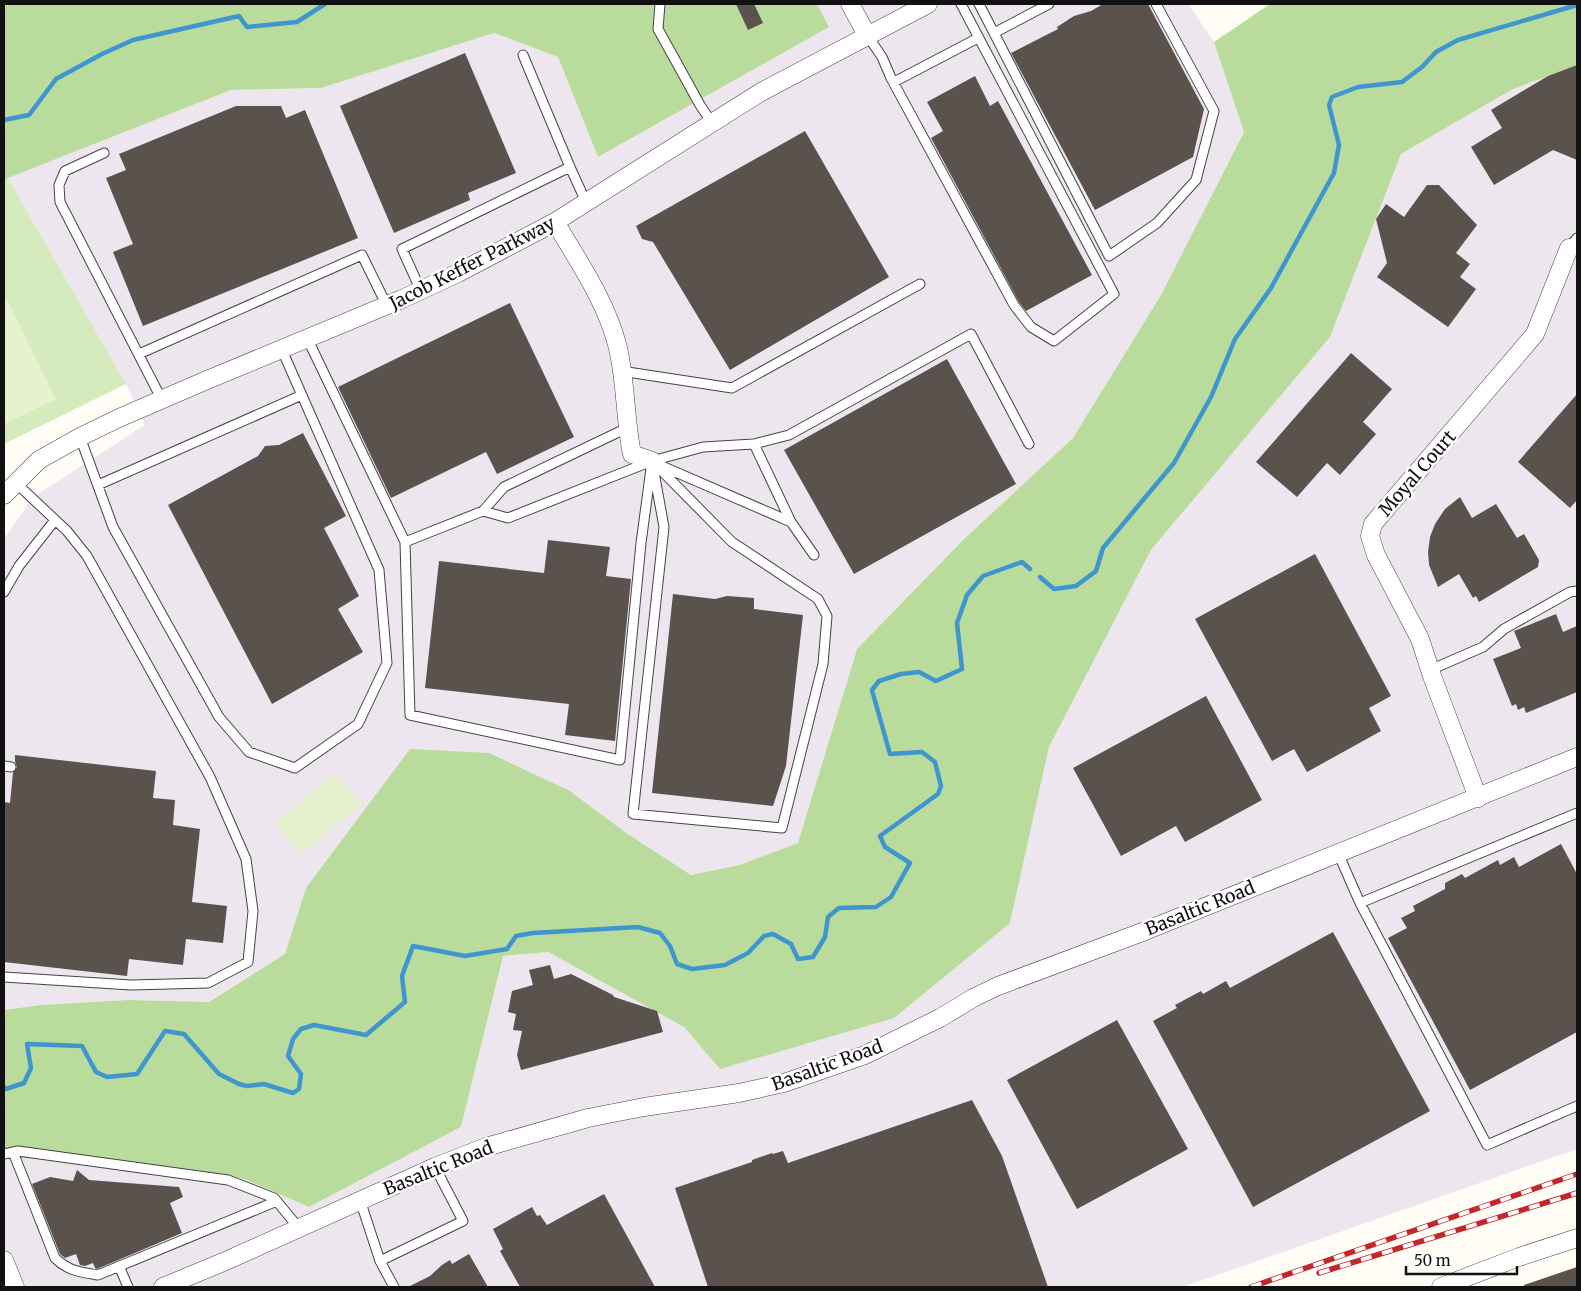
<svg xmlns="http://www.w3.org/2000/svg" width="1581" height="1291" font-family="Merriweather,serif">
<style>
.industrial{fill:#eee6ef}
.green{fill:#d5ebbd}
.forest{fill:#b9dc9c}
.pitch{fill:#e6f2cf}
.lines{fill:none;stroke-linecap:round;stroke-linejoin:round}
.stream{stroke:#3f96cf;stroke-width:4.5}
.building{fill:#5a524d}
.lane-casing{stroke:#444;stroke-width:11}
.street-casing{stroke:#444;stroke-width:19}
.lane{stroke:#fff;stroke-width:9}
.street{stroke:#fff;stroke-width:18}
.rail-casing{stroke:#c4262e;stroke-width:5.5}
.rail{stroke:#fff;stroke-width:4;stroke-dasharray:11;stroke-linecap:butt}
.labels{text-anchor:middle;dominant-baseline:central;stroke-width:5;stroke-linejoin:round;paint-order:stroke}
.street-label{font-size:18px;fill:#111;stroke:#fff}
</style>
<rect width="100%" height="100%" fill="#fffdf5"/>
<path class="industrial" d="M817,4H1188L1214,42L1244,132L1161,295L1073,438L963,540L857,649L799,843L739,865L691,875L625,832L570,791L306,888L285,954L209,1002L128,1000L40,1005L4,1010V539L33,497L145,425L126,384L8,178L231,90L321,88L494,33L558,57L598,157L829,27Z
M1577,65V1149L1183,1287H4V1156L244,1179L309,1207L461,1127L503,956L548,952L684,1027L720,1069L1010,923L1049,747L1151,550L1330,337L1401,154L1511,90Z"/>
<path class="green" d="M8,178L126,384L4,444V182Z"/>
<path class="forest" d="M4,4H817L829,27L598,157L558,57L494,33L321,88L231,90L8,178L4,182Z
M1270,4H1577V65L1511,90L1401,154L1330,337L1151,550L1049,747L1010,923L894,1018L720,1069L684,1027L548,952L503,956L461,1127L309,1207L244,1179L4,1156V1010L40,1005L128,1000L209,1002L285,954L306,888L410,749L489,753L570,791L625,832L691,875L739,865L798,843L857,649L963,540L1073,438L1161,295L1244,132L1214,42Z"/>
<path class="pitch" d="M4,294L56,399L4,424Z
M336,773L362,805L301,854L275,823Z"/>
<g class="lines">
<path class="stream" d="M4,120L29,115L56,79L102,54L133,40L239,16L247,27L297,22L325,4
M1040,577L1054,589L1076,586L1096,571L1103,548L1174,463L1211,397L1235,339L1271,288L1334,173L1339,145L1329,105L1332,97L1358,87L1402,82L1422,67L1436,52L1458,40L1577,5
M4,1087L6,1089L24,1083L31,1068L27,1044L82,1046L96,1072L107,1077L137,1074L165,1031L184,1034L219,1074L239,1084L247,1086L264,1084L293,1093L299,1089L301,1074L288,1056L293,1039L301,1029L314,1025L366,1035L405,1002L402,976L413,946L465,956L507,949L516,936L533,933L638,927L660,933L670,946L677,964L692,969L725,965L748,953L764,936L773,934L791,944L798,959L813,957L825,937L828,917L839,908L876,907L891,897L910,863L885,847L880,836L938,794L941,786L935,762L922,752L890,754L872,690L879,681L901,674L919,672L936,681L962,669L957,623L967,595L983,576L1022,562L1030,569"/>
</g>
<path class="building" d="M736,4H754L763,23L748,30Z
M1103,4H1148L1204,109L1193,157L1095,210L1011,53L1058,29L1057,27L1074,16L1091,11Z
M465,53L516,173L468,193L470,200L394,233L340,106Z
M1577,65V160L1553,150L1494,185L1471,147L1502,128L1491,110L1548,76Z
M975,76L990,106L998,101L1092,275L1026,311L1019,302L931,138L943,131L927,102Z
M236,106H281L286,118L305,110L358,238L143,326L113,252L133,244L106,178L126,170L119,154Z
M805,131L889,277L730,370L653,242L642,239L636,226Z
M1427,185H1439L1477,225L1456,253L1470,264L1460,277L1476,289L1448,327L1377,277L1387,263L1376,219L1386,204L1404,217Z
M510,303L574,437L497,474L486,452L391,498L338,387Z
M1351,353L1392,389L1363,422L1376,434L1340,475L1327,463L1297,497L1256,462Z
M947,359L1016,484L854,574L784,450Z
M1577,394V500L1570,508L1518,462Z
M303,433L346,516L324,528L359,596L338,609L363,652L272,704L168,505L258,456L265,446L279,445Z
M1460,497L1472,518L1496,504L1517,538L1524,534L1539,560L1538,567L1479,602L1476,596L1473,598L1459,574L1438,587L1429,565L1428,552L1430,537L1435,524L1445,509Z
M548,540L610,547L606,576L631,579L615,741L565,735L569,704L425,688L439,561L544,573Z
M1315,554L1391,696L1369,708L1381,731L1307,772L1294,749L1272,761L1195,619Z
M673,594L715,599L727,596L754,598V609L803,615L786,766L773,806L652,793Z
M1556,614L1563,632L1577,626V692L1526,713L1524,707L1518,710L1516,704L1512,706L1493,659L1521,648L1514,631Z
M1206,696L1262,800L1185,842L1176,826L1121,856L1073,768Z
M15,755L156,771L153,798L175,800L173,825L200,829L192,902L227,906L223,943L186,939L183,965L129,959L127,976L4,962V802L10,803L13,773L17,767L15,762Z
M1561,844L1577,874V1032L1470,1090L1388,938L1407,928L1401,918L1415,911L1413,906L1445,889V883L1462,874L1465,878L1498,860L1500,865L1514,857L1519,867Z
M1333,932L1430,1111L1253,1207L1153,1021L1177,1008L1175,1005L1201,991L1203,994L1226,981L1230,988Z
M550,965L554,979L571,974L613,995L614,997L657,1011L663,1032L521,1070L517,1055L522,1031L513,1030L516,1014L508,1012L512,991L533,985L529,970Z
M1117,1020L1188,1149L1077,1209L1007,1080Z
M972,1100L1002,1156L1048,1287H708L675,1188L752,1162V1160L772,1153L773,1154L783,1151L788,1163Z
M77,1170L89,1180L179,1187L183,1197L170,1203L182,1233L97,1269L95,1268L93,1263L85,1266L80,1265L76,1254L65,1258L60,1254L32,1184L50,1177L73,1181Z
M604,1194L655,1287H520L500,1251L503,1249L493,1229L532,1207L537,1216L540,1215L547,1225Z
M469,1254L488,1287H408L430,1276L442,1265L450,1260L452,1264Z
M1577,1267V1287H1524V1285Z"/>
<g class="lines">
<g class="lane-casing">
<path id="lane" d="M660,4L658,29L700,105L712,123
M979,4L1109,256L1157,223L1196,180L1214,111L1156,4
M994,33L1049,4
M867,35L882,57L891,78L1014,305L1031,327L1054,341L1114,294L961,4
M523,55L570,167
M894,82L978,38
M104,153L65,171L59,185L60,202L162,400
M1569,248L1577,238
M421,291L402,249L570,167L586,202
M308,340L405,542
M139,354L362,255L387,306
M621,371L732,388L920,284
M80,437L113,527L219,717L249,752L295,768L358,724L387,663L379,570L282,350
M754,444L789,435L971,334L1029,444
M652,461L641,543L620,760L410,715L405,542L483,511L508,518L652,461L703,447L754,444L791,522L814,555
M652,461L732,542L818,599L827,616L823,664L782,828L633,814L664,527Z
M657,464L791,522
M98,485L302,395
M483,511L504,487L627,428
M4,592L19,566L55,520
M1430,670L1483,647L1504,629L1570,592L1577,591
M4,766L11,767
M1338,853L1360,903L1577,813
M1360,903L1487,1145L1577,1106
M4,977L131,985L208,983L248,962L253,911L246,859L210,777L87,556L67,531L16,483
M13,1152L55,1258C68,1271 80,1272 98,1275L277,1201
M4,1154L18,1151L228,1180L274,1198L299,1228
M360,1200L380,1261L394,1287
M380,1261L463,1221L435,1167
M119,1266L128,1287"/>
</g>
<g class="street-casing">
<path id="street" d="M850,4L867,35
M555,222C579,262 607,303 618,348C626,383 625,420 632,454L652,461
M4,495L39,460L80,437L119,418L207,380L402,299L458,273L555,222L761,92L928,4
M1478,798L1432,676L1420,639L1376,555L1370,536L1373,524L1535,334L1569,248
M4,1260L15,1287
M163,1287L228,1260L435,1167L486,1147L588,1118L644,1107L739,1093L784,1083L865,1055L940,1018L973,998L998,986L1145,931L1577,757
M1441,1287L1519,1257L1577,1238"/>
</g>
<use href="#lane" class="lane"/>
<use href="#street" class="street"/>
<g class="rail-casing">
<path id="rail" d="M1319,1273L1577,1193
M1251,1287L1577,1174"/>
</g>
<use href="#rail" class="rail"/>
</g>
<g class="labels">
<g class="street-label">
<text transform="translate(472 263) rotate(-27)">Jacob Keffer Parkway</text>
<text transform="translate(1417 473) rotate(-49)">Moyal Court</text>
<text transform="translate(1200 908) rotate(-22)">Basaltic Road</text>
<text transform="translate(827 1065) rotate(-20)">Basaltic Road</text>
<text transform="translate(438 1168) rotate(-22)">Basaltic Road</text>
</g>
</g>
<rect width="1581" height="1291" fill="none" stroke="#111111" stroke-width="10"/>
<path d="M1406 1266v8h111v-8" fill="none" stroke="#111111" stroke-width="2.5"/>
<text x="1414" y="1266" font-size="15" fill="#111111" stroke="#ffffff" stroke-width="4" paint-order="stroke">50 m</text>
</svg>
